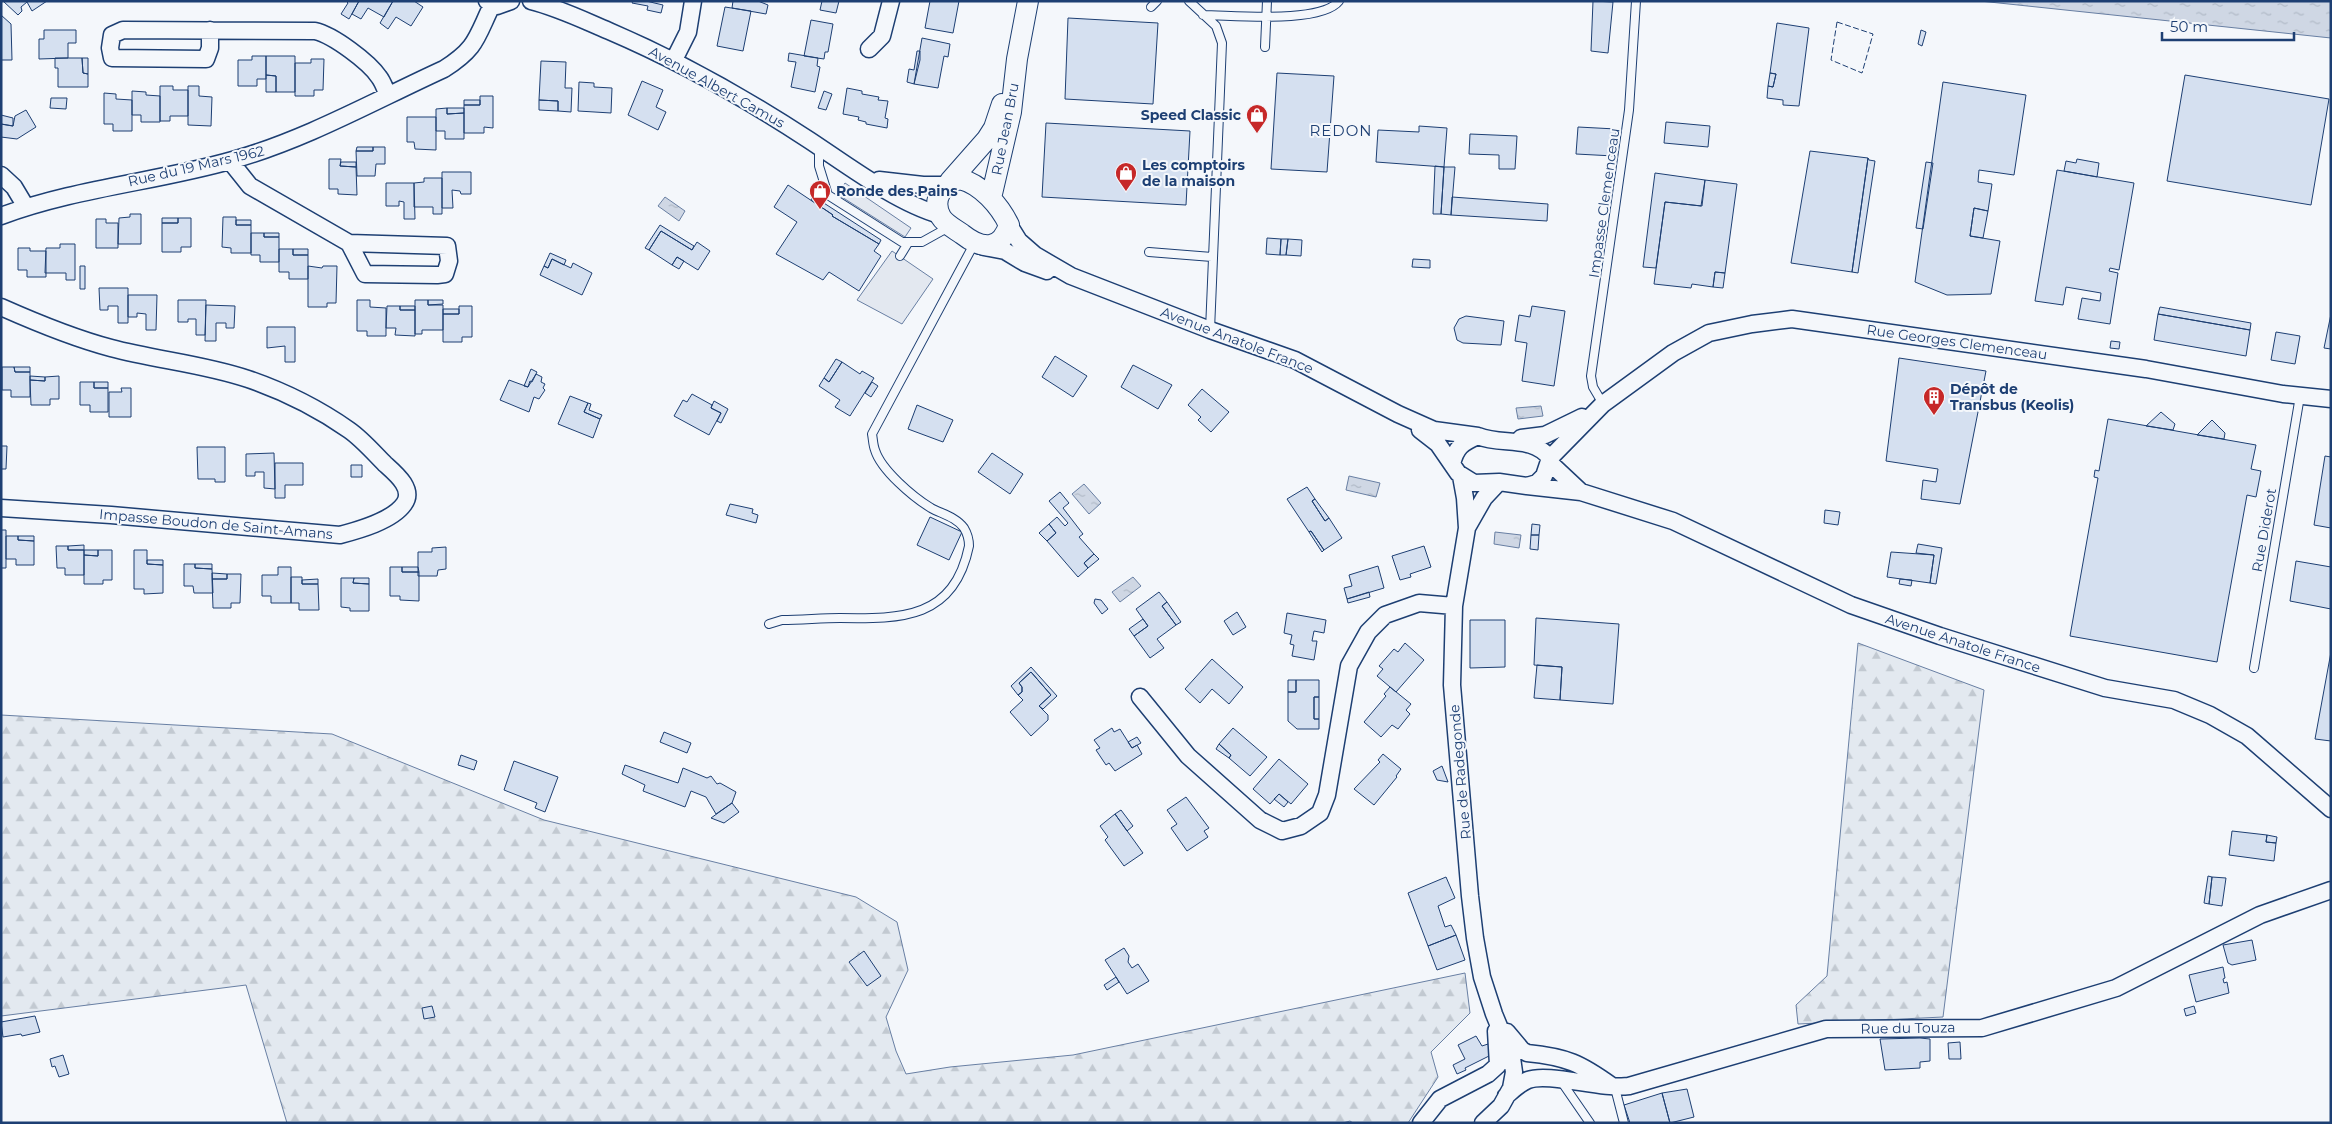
<svg xmlns="http://www.w3.org/2000/svg" width="2332" height="1124" font-family="Montserrat,sans-serif">
<style>
.forest{fill:url(#forest-firs);stroke:#687fa3}
.parking{fill:#e3e8f0;stroke:#687fa3}
.water{fill:url(#water-ripples);stroke:#687fa3}
.building{fill:#d5e0f0;stroke:#1d3f73}
.lines{fill:none;stroke-linecap:round;stroke-linejoin:round}
.service-casing{stroke:#1d3f73;stroke-width:10}
.minor-casing{stroke:#1d3f73;stroke-width:19}
.tertiary-casing{stroke:#1d3f73;stroke-width:22}
.service{stroke:#f4f7fb;stroke-width:8}
.minor{stroke:#f4f7fb;stroke-width:16}
.tertiary{stroke:#f4f7fb;stroke-width:20}
.fence{stroke:#1d3f73;stroke-width:1;stroke-dasharray:6 2.5;stroke-linecap:butt}
.labels{text-anchor:middle;dominant-baseline:central;stroke-width:4;stroke-linejoin:round;paint-order:stroke}
.street-label{font-size:14px;fill:#1d3f73;stroke:#f4f7fb}
.poi-label{font-size:14px;font-weight:bold;fill:#1d3f73;stroke:#f4f7fb;text-anchor:start}
.neighbourhood-label{font-size:15px;letter-spacing:1px;fill:#1d3f73;stroke:#f4f7fb}
</style>
<defs>
<pattern id="forest-firs" width="22" height="20" patternUnits="userSpaceOnUse" patternTransform="scale(1.25)"><rect width="22" height="20" fill="#e3e9f0"/><path d="M5 1l3.5 6h-7zM16 11l3.5 6h-7z" fill="#c2c9d1"/></pattern>
<pattern id="water-ripples" width="26" height="14" patternUnits="userSpaceOnUse" patternTransform="scale(1.25)"><rect width="26" height="14" fill="#cfd7e4"/><path d="M2 4q2-2 4 0t4 0M15 11q2-2 4 0t4 0" fill="none" stroke="#b1bac7"/></pattern>
</defs>
<rect width="100%" height="100%" fill="#f4f7fb"/>
<path class="forest" d="M1858,643L1984,690L1943,1017L1798,1024L1796,1005L1827,976Z
M1,715L332,734L544,820L856,897L897,922L908,970L886,1017L896,1051L906,1074L950,1067L1073,1055L1465,973L1470,1013L1431,1052L1438,1077L1408,1123H1353L1350,1121L1343,1123H287L246,985L1,1016Z"/>
<path class="parking" d="M845,183L911,228L905,237L837,194Z
M892,251L933,279L902,324L857,300Z"/>
<path class="water" d="M1980,1H2331V38Z
M665,197L685,211L679,221L658,206Z
M1541,406L1543,416L1518,419L1516,408Z
M1349,476L1380,483L1376,497L1346,490Z
M1084,484L1101,503L1089,514L1072,494Z
M1495,532L1521,535L1519,548L1494,544Z
M1133,577L1141,586L1120,602L1112,592Z"/>
<path class="building" d="M3,1H47L32,11L27,2L21,7L22,11L18,15Z
M346,1H359L349,19L341,14L348,3Z
M359,1H393L384,17L368,8L361,19L352,14Z
M393,1H414L423,7L411,26L396,17L388,29L380,23Z
M633,1H646L663,5L661,13L647,10L648,6L632,3Z
M733,1H758L768,5L766,14L732,8Z
M822,1H839L836,13L820,10Z
M930,1H959L953,33L925,28Z
M1593,1L1613,2L1608,53L1591,51Z
M725,7L751,11L743,51L717,46Z
M1,15L11,24L12,60H1Z
M1068,18L1158,23L1153,104L1065,99Z
M811,20L833,24L828,52H825L824,59L804,56Z
M1777,23L1809,28L1799,106L1783,105V100L1767,98L1768,86L1773,87L1776,74L1770,73Z
M44,30H76V43H68V58L39,59V39H44Z
M1921,30L1926,32L1922,46L1918,44Z
M922,38L950,44L948,57L944,56L938,88L914,84Z
M917,51H920V60L914,84L907,82L909,69L914,70Z
M789,53L818,58L817,66L820,67L815,92L791,87L796,62L788,61Z
M252,56H266V79H257V86H238V60H252Z
M266,56H295V92H276V76L266,75Z
M55,58H82L83,73L88,74V87H58V68H55Z
M82,58H88V74L83,73Z
M311,59H324L323,90H314V96H295V63H311Z
M541,61L566,62L565,88H572L571,112L558,111V101L539,100Z
M1277,73L1334,76L1327,172L1271,169Z
M1770,73L1776,74L1773,87L1768,86Z
M266,75L276,76V92H266Z
M2185,75L2329,99L2311,205L2167,181Z
M642,81L663,90L656,107L666,112L658,130L628,115Z
M579,82L594,83V87L612,88L611,113L578,111Z
M1943,82L2026,95L2014,175L1979,170L1978,182L1992,184L1988,211L1974,208L1970,236L2000,241L1991,294L1947,295L1915,282Z
M160,86H173V90H188V116H170V121H160Z
M188,86H199V96L212,97L211,126L188,125Z
M847,88L862,91V94L879,97L878,100L888,101L885,118L888,119L887,128L866,124V122L858,120L859,117L843,114Z
M132,91L146,92V95L160,96V122H141V115H132Z
M824,91L832,94L826,110L818,108Z
M104,93L116,94V99L132,100V131H113V124H104Z
M480,96H493V128L484,127V133H464V105H480Z
M51,98H67L66,109L50,108Z
M464,100H480V105H464Z
M539,100L558,101V111L539,110Z
M447,108H464V113L447,114Z
M447,108V114L464,113V139H445V131H436V109Z
M26,110L36,127L17,139L1,137V124L13,126L15,116Z
M1,115L13,118V126L1,124Z
M407,117H436V150L415,149L414,142H407Z
M1666,122L1710,126L1708,147L1664,143Z
M1046,123L1190,131L1186,205L1042,197Z
M1419,126L1447,128L1444,167L1376,162L1378,130L1419,132Z
M1578,127L1616,129L1614,156L1576,154Z
M1470,134L1517,136L1515,169H1499V155L1469,154Z
M357,147H373V151H356Z
M373,147H385V164H376L375,176H357L356,151H373Z
M1810,151L1868,158L1852,272L1791,263Z
M1868,158L1869,160L1875,161L1858,273L1852,272Z
M329,159H341L340,166L356,167L357,195L338,194V189H329Z
M2077,159L2099,163L2097,177L2064,171L2066,161L2076,163Z
M341,162H356V167L340,166Z
M1926,162L1933,163L1923,229L1916,228Z
M1435,166L1444,167L1441,214H1433Z
M1444,167H1455L1451,215L1441,214Z
M2057,170L2134,183L2119,270L2110,268L2109,271L2118,273L2110,324L2078,319L2082,298L2100,301L2101,293L2066,287L2063,305L2035,301Z
M442,172H471V194H461L460,191L452,190L453,208H442Z
M1655,173L1705,180L1701,206L1665,202L1656,268L1643,267Z
M424,178H442V214H433V207H414V183L424,182Z
M1705,180L1737,184L1725,273L1715,272L1713,287L1692,284L1691,288L1654,284L1665,202L1702,206Z
M386,183H414L415,219H404V202L399,201V206H386Z
M788,185L833,215L832,216L879,244L874,251L881,256L859,291L829,272L823,280L776,254L797,222L774,207Z
M813,196L881,240L879,244L832,216L833,215L811,200Z
M1452,197L1548,204L1547,221L1451,215Z
M1974,208L1988,211L1983,238L1970,236Z
M130,214H141V244H118L119,218L130,217Z
M223,217H236V225H251V253H231V248L222,247Z
M162,218H178V223H162Z
M178,218H191V247H181V252H162V223H178Z
M96,219H106V223H118V248H96Z
M236,220H251V225H236Z
M660,225L694,246L692,250L661,231L649,250L645,248Z
M661,231L692,250L697,242L710,251L698,270L677,257L672,265L649,250Z
M251,233H264V237H279V262H260V255H251Z
M264,233H279V237H264Z
M1267,238L1281,239L1280,255L1266,254Z
M1281,239H1288L1286,255H1280Z
M1288,239L1302,240L1301,256L1286,255Z
M60,244H75V280H66V273H45L46,248H60Z
M18,248H30V251H46V277H27V270H18Z
M279,249H293V255H308V279H289V272H279Z
M293,249H308V255H293Z
M550,253L566,260L564,265L552,259L548,268L544,266Z
M677,257L684,261L679,269L672,265Z
M552,259L571,268L573,263L592,273L582,295L540,275L544,266L548,268Z
M1413,259L1430,260V268L1412,267Z
M80,266H85V289H80Z
M308,266L322,268L323,266H337L336,303H327V307H308Z
M1715,272L1725,273L1723,288L1713,287Z
M99,288H128V323H118V306H108V310H100Z
M128,295H157L156,330H146V314L137,313V317H128Z
M178,300H206L205,335H196V319H188V322H178Z
M357,300H370V307L386,308V336H367V331H357Z
M415,300H428V305H443V330H422V334H415Z
M428,300H443V304L428,305Z
M206,305L235,306L234,328H226V323H216V341H205Z
M387,306H400V310H415V336L395,335L396,328H386Z
M400,306H415V310H400Z
M459,306H472V337H462V342H443V314H459Z
M1532,306L1565,311L1554,386L1522,381L1527,343L1515,341L1519,315L1530,317Z
M2160,307L2251,323L2250,330L2158,314Z
M443,309H459V314H443Z
M2158,314L2250,330L2246,356L2154,340Z
M2331,314V349L2324,348Z
M1466,316L1504,321L1501,345L1463,343L1457,340L1454,328L1459,319Z
M267,327H295V362H285V346L267,348Z
M2276,332L2300,336L2295,364L2271,360Z
M2111,341L2120,342L2119,349L2110,348Z
M1055,356L1087,376L1073,397L1042,377Z
M1899,358L1986,371L1960,504L1921,499L1923,480L1936,482L1938,469L1886,461Z
M836,359L842,362L829,382L824,378Z
M842,362L860,374L862,371L874,378L850,416L835,407L840,400L819,386L824,378L829,382Z
M1133,365L1172,385L1158,409L1121,387Z
M2,367H14L15,372H30V397H11V390H2Z
M14,367H30V372H15Z
M531,369L537,372L532,382L530,381L528,387L524,386Z
M536,374L542,377L541,382L545,384L543,388L545,390L539,399L534,397L529,412L500,400L509,380L528,387Z
M30,376L45,377V381L30,380Z
M59,376V399H50V405H31L30,380L45,381V377Z
M80,382H94V388H108V412H90V405H80Z
M94,382H108V388H94Z
M872,382L878,386L871,397L865,393Z
M121,388H131V417H109V392H122Z
M1202,389L1229,412L1211,432L1198,420L1201,417L1188,405Z
M692,394L712,405L711,408L721,413L709,435L674,416L683,400L687,402Z
M570,396L588,403L584,412L600,419L593,438L558,424Z
M714,401L728,409L721,423L717,421L721,413L711,408Z
M588,403L591,404L589,410L602,415L600,419L584,412Z
M917,405L953,420L943,442L908,429Z
M2161,412L2175,424L2173,430L2146,426Z
M2108,419L2256,445L2251,469L2261,471L2256,497L2247,495L2217,662L2070,636L2098,478L2094,477L2095,470L2099,471Z
M2212,420L2225,433L2224,439L2197,435Z
M1,446H7L6,469H1Z
M197,447H225V482H215V479H198Z
M274,453L275,489L264,488V472H255V476H246V454Z
M992,453L1023,474L1010,494L978,472Z
M2325,456L2331,457V528L2314,525Z
M275,463H303V485H285V498H275Z
M351,465H362V477H351Z
M1307,487L1315,499L1312,501L1325,521L1329,518L1342,538L1324,550L1311,531L1309,532L1287,499Z
M1060,492L1069,503L1063,508L1083,534L1079,537L1094,554L1084,563L1088,568L1078,577L1047,541L1056,533L1049,524L1057,517L1065,526L1068,523L1049,501Z
M1315,499L1329,518L1325,521L1312,501Z
M730,504L753,509L752,513L758,515L756,523L726,515Z
M1825,510L1840,512L1838,525L1824,523Z
M930,517L962,532L949,560L917,545Z
M1049,524L1056,533L1047,541L1039,533Z
M1532,524L1540,525L1539,535H1531Z
M1,530H6V568H1Z
M1311,531L1324,550L1322,552L1309,532Z
M1531,535H1539L1538,550L1530,549Z
M6,536H18V540L34,541V565H16V559H6Z
M18,536H34V541L18,540Z
M1918,544L1942,548L1936,584L1930,583L1934,555L1916,553Z
M84,545V550H68V546Z
M56,546H68V550H84V575H65V568H57Z
M1424,546L1431,567L1410,574L1411,577L1400,580L1392,556Z
M446,547V569L438,570L437,576H418V552H432V548Z
M84,550H98V556L84,555Z
M98,550H112V580H103V584H84V555L98,556Z
M134,550H147V564L163,565V593L144,594V589H134Z
M1891,552L1934,555L1930,583L1887,577Z
M1094,554L1099,559L1088,568L1084,563Z
M147,560H163V565L147,564Z
M2296,561L2331,567V609L2290,601Z
M184,564H195V568L212,569L213,593H194L193,586H184Z
M195,564H212V569L195,568Z
M1378,566L1384,588L1347,599L1344,588L1352,586L1349,575Z
M278,567H291V603H271V596H262V575H278Z
M390,567H402V572H419V601L400,600V596H390Z
M402,567H418L419,572H402Z
M212,573L227,574V579H212Z
M227,574H241L240,603H231V608H213L212,579H227Z
M291,577H302V584H318L319,610H299V603H291Z
M341,578H354L353,583L369,584V611H350V608L341,607Z
M354,578H369V584L353,583Z
M318,579V584H302V580Z
M1900,579L1912,580L1911,586L1899,584Z
M1159,592L1167,602L1162,606L1176,625L1157,639L1164,648L1150,658L1134,636L1148,626L1136,609Z
M1369,592L1370,597L1348,603L1347,599Z
M1095,599L1101,600L1108,609L1102,614L1094,603Z
M1167,602L1181,622L1176,625L1162,606Z
M1237,612L1246,627L1233,635L1224,621Z
M1287,613L1326,620L1324,633L1314,631L1312,641H1317L1314,660L1292,656L1294,645L1290,644L1292,635L1284,633Z
M1536,618L1619,624L1613,704L1560,700L1562,667L1534,665Z
M1143,619L1148,626L1134,636L1129,629Z
M1470,620H1505V667L1470,668Z
M1405,643L1424,660L1396,692L1377,676L1383,669L1379,666L1394,649L1398,652Z
M2331,652V741L2315,739Z
M1212,659L1243,687L1229,704L1212,689L1200,703L1185,689Z
M1537,665L1562,667L1560,700L1534,698Z
M1031,667L1057,696L1043,709L1039,706L1051,695L1031,672L1019,683L1022,687V692L1018,695L1011,686Z
M1031,672L1051,695L1039,706L1048,715V720L1031,736L1010,712L1023,700L1018,695L1022,692V687L1019,683Z
M1288,680H1296V692H1288Z
M1296,680H1319V697H1314V719H1319V729H1297L1288,721V692H1296Z
M1390,687L1411,704L1406,710L1410,714L1398,729L1392,725L1381,737L1364,722L1386,696L1384,694Z
M1314,697H1319V719H1314Z
M1112,728L1114,732L1120,729L1132,748L1137,745L1142,754L1115,771L1109,763L1106,765L1096,750L1100,748L1094,740Z
M1233,728L1267,757L1250,776L1229,758L1231,755L1219,744Z
M664,732L691,743L687,753L660,742Z
M1137,737L1141,743L1132,748L1128,742Z
M1219,744L1231,755L1229,758L1216,749Z
M1383,754L1401,769L1396,776L1397,777L1374,805L1354,789L1380,762L1378,760Z
M461,755L477,761L474,770L458,765Z
M1279,759L1308,784L1291,804L1279,794L1270,804L1253,789Z
M514,761L558,777L545,812L535,808L537,803L504,790Z
M625,765L678,783L683,768L707,778L711,776L717,784L720,783L736,792L732,803L716,814L706,797L691,791L685,807L643,791L645,785L622,774Z
M1442,766L1448,782L1437,780L1433,771Z
M1279,794L1288,802L1284,807L1274,799Z
M1186,797L1209,828L1204,831L1208,837L1187,851L1171,828L1177,824L1167,810Z
M732,803L739,812L724,823L711,818Z
M1121,810L1133,826L1127,831L1115,814Z
M1115,814L1143,853L1124,866L1105,840L1108,837L1100,826Z
M2232,831L2267,835L2266,842L2276,843L2274,861L2229,855Z
M2267,835L2277,837L2276,843L2266,842Z
M2208,876L2212,877L2209,904L2204,903Z
M1446,877L1455,898L1438,906L1445,927L1451,925L1456,935L1428,946L1408,893Z
M2212,877L2226,878L2222,906L2209,904Z
M1456,935L1465,960L1437,970L1428,946Z
M2252,940L2256,960L2232,965L2228,963L2223,945Z
M1124,948L1129,956L1128,962L1132,968L1138,964L1149,981L1127,994L1105,960Z
M864,951L881,976L867,986L849,962Z
M2223,967L2225,978L2223,979L2224,983L2227,982L2229,993L2196,1002L2189,975Z
M1116,977L1119,982L1107,990L1104,985Z
M432,1006L435,1017L424,1019L422,1008Z
M2194,1006L2196,1013L2186,1016L2184,1009Z
M35,1016L40,1032L22,1036L21,1034L3,1037L1,1022Z
M1476,1036L1482,1046L1488,1044L1493,1054L1465,1068L1466,1070L1457,1074L1453,1065L1465,1059L1458,1045Z
M1920,1038L1930,1039V1061L1920,1062V1068L1885,1070L1880,1039Z
M1960,1042L1961,1059H1949L1948,1043Z
M63,1055L69,1074L59,1077L55,1066L52,1067L50,1059Z
M1687,1089L1694,1117L1670,1123L1662,1093Z
M1662,1093L1670,1123H1630L1624,1105Z"/>
<g class="lines">
<g class="service-casing">
<path id="service" d="M1189,1L1216,26L1222,43L1210,330
M1151,7L1157,1
M1203,15C1233,15 1321,24 1339,1
M1265,47L1267,1
M819,147V166L828,195L902,242H922L949,227
M1149,252L1212,257
M900,256L908,243
M1603,404L1593,387L1591,376L1629,110L1636,1
M769,624L782,620C802,620 821,618 840,618C902,619 954,619 969,546C969,540 967,533 964,528C956,517 942,514 931,508C913,497 881,470 875,450C873,445 873,439 872,434L974,244
M2254,668L2300,396
M1561,1081L1590,1123
M1615,1088L1624,1123"/>
</g>
<g class="minor-casing">
<path id="minor" d="M487,1L497,6L511,1
M531,1C559,8 583,20 609,31C679,61 745,98 809,140C847,165 897,203 940,215
M210,30V48L206,59L112,58L110,48L112,35L123,30L315,31C333,35 369,62 379,77C383,82 385,89 388,95
M869,49L882,36L891,1
M674,60L688,32L693,1
M230,161L250,186L349,243L447,246L449,261L445,274L437,275L365,274L349,243
M1,175L14,187L26,207
M879,180L923,185H945
M1,216C76,188 156,182 233,160C307,139 374,101 444,69C477,48 476,38 492,5
M1009,225L1019,241L1035,255L1071,276L1210,330L1295,360L1398,414L1434,430L1478,436
M984,247L1005,251L1025,263L1047,271
M1,307C37,323 73,338 111,348C156,360 204,364 248,379C283,391 319,409 349,430C362,439 374,453 385,464C395,473 415,489 404,504C392,521 359,530 340,535L111,515L1,508
M1420,430L1438,444L1458,473L1474,483L1499,482L1527,486L1537,483L1544,476L1550,458
M1521,438L1545,435L1582,417
M1550,458L1603,404L1673,353L1709,333L1752,324L1792,319L2146,369L2283,394L2331,399
M1549,462L1581,492
M1452,464C1456,447 1462,443 1478,436C1502,446 1532,435 1550,458
M1461,476L1465,498L1467,528L1454,606L1452,685L1470,896L1475,938L1482,977L1494,1014L1512,1058L1514,1072L1511,1088L1501,1106L1483,1123
M1527,486L1581,492L1673,521L1851,605L1940,636L2105,688L2174,700L2210,715L2247,736L2331,809
M1468,526L1484,498L1499,482
M1140,697L1188,756L1260,820L1282,831L1301,826L1320,813L1327,795L1349,666L1368,632L1385,615L1419,603L1454,606
M1507,1032L1522,1050L1527,1053C1567,1057 1580,1063 1612,1086
M1506,1096C1513,1090 1520,1083 1528,1080C1549,1072 1601,1090 1629,1086L1826,1029L1982,1028L2116,988L2260,915L2331,890
M1421,1123L1440,1099L1488,1074L1498,1065L1496,1031"/>
</g>
<g class="tertiary-casing">
<path id="tertiary" d="M960,179C981,184 1000,206 1009,225C1000,252 981,249 962,234C955,229 945,224 941,217C931,199 943,183 960,179Z
M950,181L987,139L994,128L1002,104
M991,198L1011,112L1017,59L1028,1"/>
</g>
<use href="#service" class="service"/>
<use href="#minor" class="minor"/>
<use href="#tertiary" class="tertiary"/>
<path class="fence" d="M1837,22L1873,34L1862,73L1831,60Z"/>
</g>
<defs>
<g id="shop-pin" transform="scale(1.125)"><path d="M0 17L-7.5 6A9.5 9.5 0 1 1 7.5 6Z" fill="#c62828" stroke="#f4f7fb"/><path d="M-5-2.5h2.3a2.7 3.5 0 0 1 5.4 0H5L5.5 6h-11ZM-1.5-2.5h3a1.5 2.3 0 0 0-3 0Z" fill="#fff"/></g>
<g id="building-pin" transform="scale(1.125)"><path d="M0 17L-7.5 6A9.5 9.5 0 1 1 7.5 6Z" fill="#c62828" stroke="#f4f7fb"/><path d="M-4-6H4V6H1V3H-1V6H-4ZM-2.5-4.3h1.7v1.8h-1.7ZM.8-4.3h1.7v1.8H.8ZM-2.5-1h1.7V.8h-1.7ZM.8-1h1.7V.8H.8Z" fill="#fff"/></g>
</defs>
<g fill-rule="evenodd">
<use href="#shop-pin" x="1257" y="115"/>
<use href="#shop-pin" x="1126" y="173"/>
<use href="#shop-pin" x="820" y="191"/>
<use href="#building-pin" x="1934" y="397"/>
</g>
<g class="labels">
<g class="street-label">
<text transform="translate(717 87) rotate(29)">Avenue Albert Camus</text>
<text transform="translate(1005 129) rotate(-79)">Rue Jean Bru</text>
<text transform="translate(196 166) rotate(-13)">Rue du 19 Mars 1962</text>
<text transform="translate(1604 203) rotate(-82)">Impasse Clemenceau</text>
<text transform="translate(1237 340) rotate(21)">Avenue Anatole France</text>
<text transform="translate(1957 342) rotate(8)">Rue Georges Clemenceau</text>
<text transform="translate(216 524) rotate(5)">Impasse Boudon de Saint-Amans</text>
<text transform="translate(2264 530) rotate(-80)">Rue Diderot</text>
<text transform="translate(1963 643) rotate(18)">Avenue Anatole France</text>
<text transform="translate(1460 772) rotate(-95)">Rue de Radegonde</text>
<text transform="translate(1908 1028) rotate(-1)">Rue du Touza</text>
</g>
<g class="poi-label">
<text x="1241" y="115" text-anchor="end">Speed Classic</text>
<text x="1142" y="165">Les comptoirs<tspan x="1142" dy="16">de la maison</tspan></text>
<text x="836" y="191">Ronde des Pains</text>
<text x="1950" y="389">Dépôt de<tspan x="1950" dy="16">Transbus (Keolis)</tspan></text>
</g>
<g class="neighbourhood-label">
<text x="1341" y="130">REDON</text>
</g>
</g>
<rect width="2332" height="1124" fill="none" stroke="#1d3f73" stroke-width="5"/>
<path d="M2162 32v8h132v-8" fill="none" stroke="#1d3f73" stroke-width="2.5"/>
<text x="2170" y="32" font-size="15" fill="#1d3f73" stroke="#f4f7fb" stroke-width="4" paint-order="stroke">50 m</text>
</svg>
